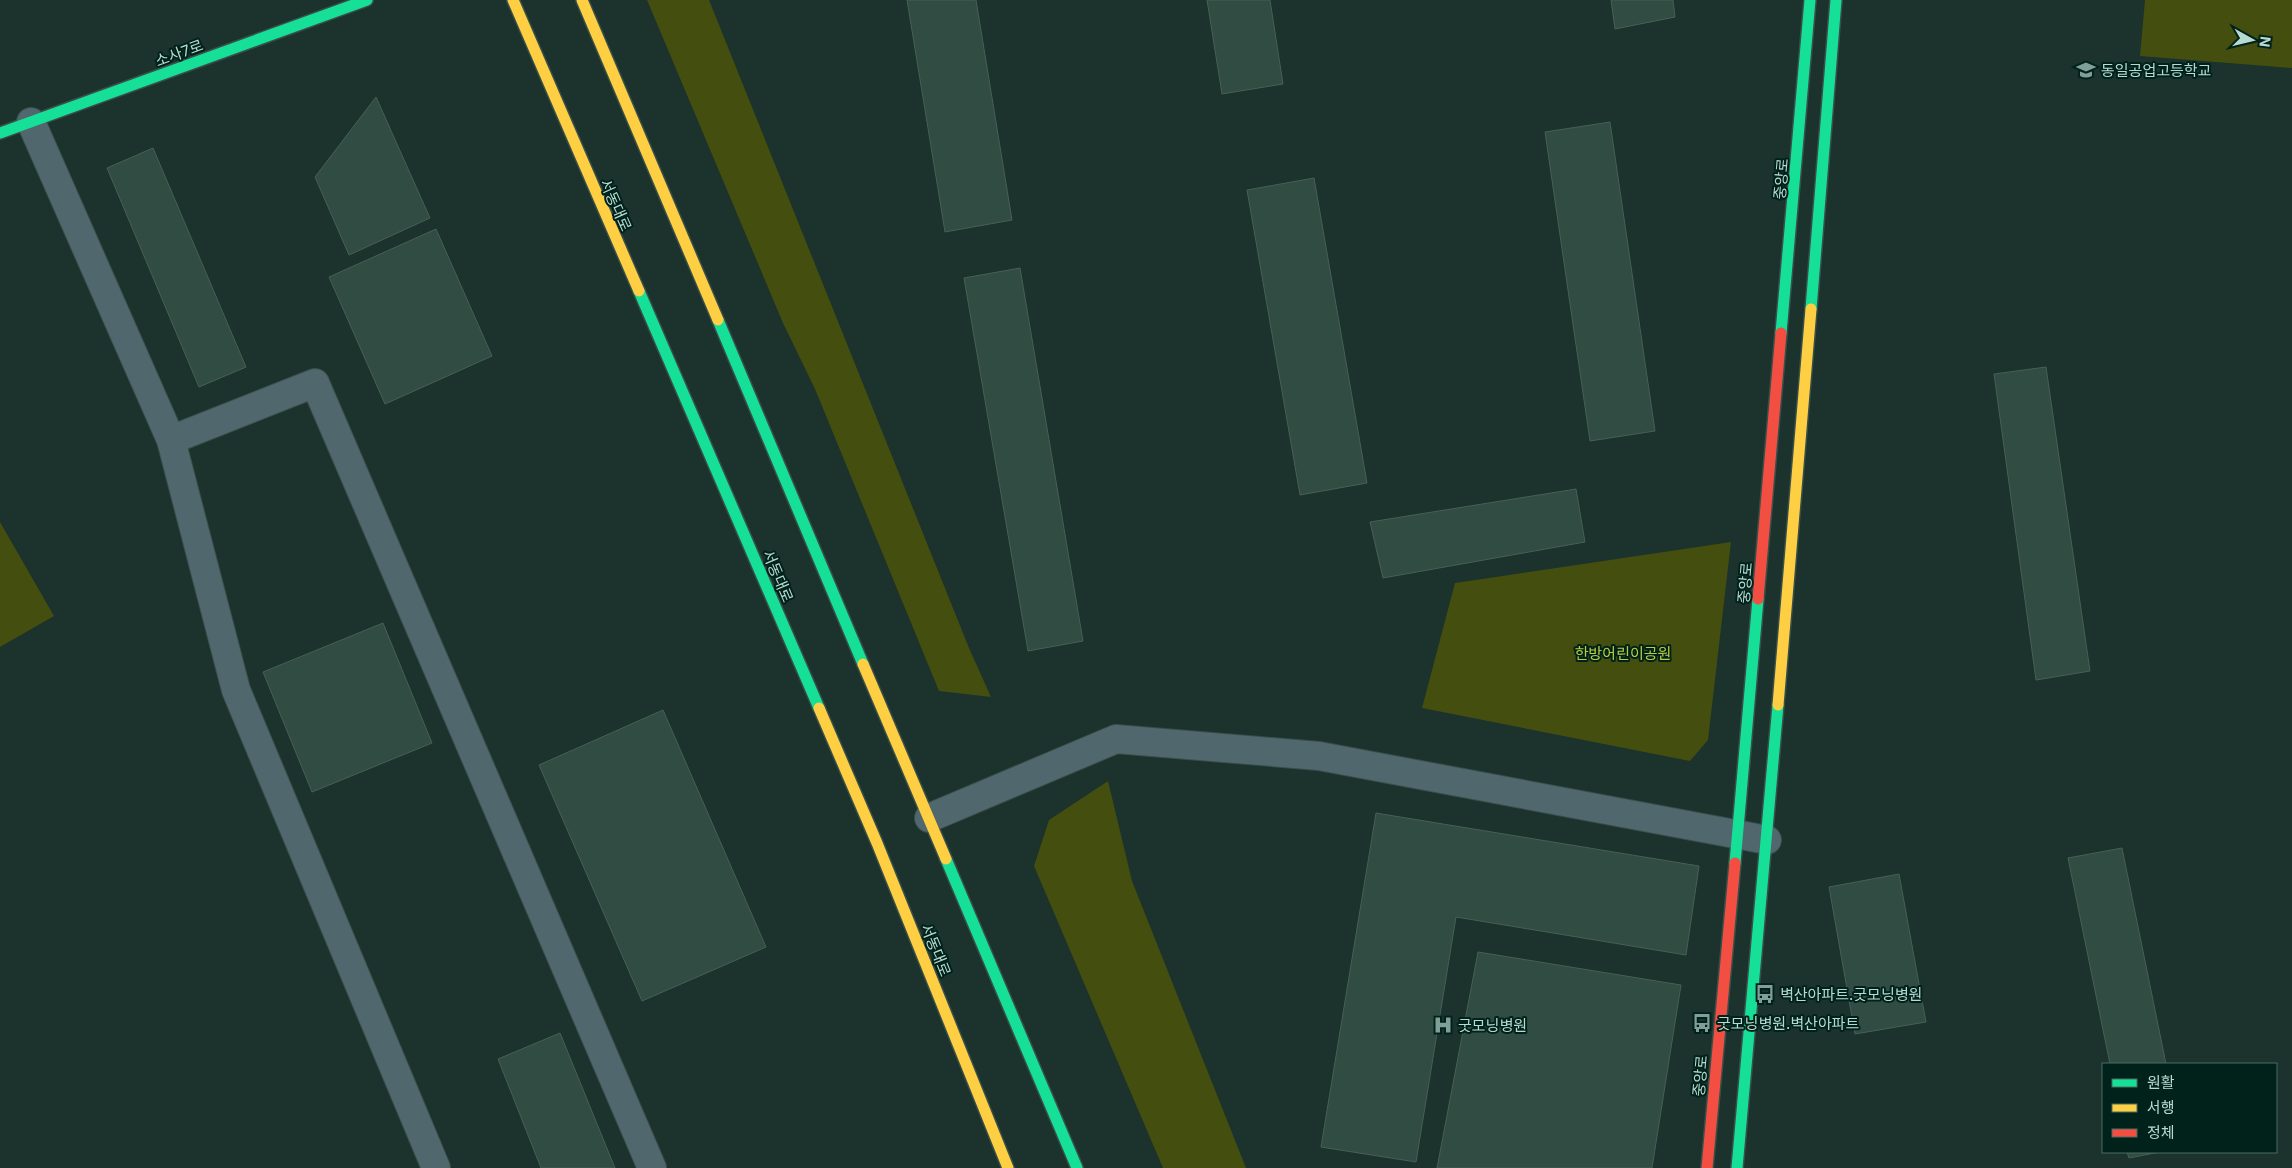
<svg xmlns="http://www.w3.org/2000/svg" width="2292" height="1168" font-family="Inter,'Noto Sans KR',sans-serif">
<style>
.green{fill:#444e0e}
.building{fill:#314c42;stroke:#495f55}
.lines{fill:none;stroke-linecap:round;stroke-linejoin:round}
.street-casing{stroke:#394f4a;stroke-width:30}
.fast-casing{stroke:#394f4a;stroke-width:14}
.slow-casing{stroke:#394f4a;stroke-width:14}
.jam-casing{stroke:#394f4a;stroke-width:14}
.street{stroke:#51676e;stroke-width:28}
.fast{stroke:#16e098;stroke-width:11}
.slow{stroke:#ffcf43;stroke-width:11}
.jam{stroke:#f24e42;stroke-width:11}
.labels{text-anchor:middle;dominant-baseline:central;stroke-width:4;stroke-linejoin:round;paint-order:stroke}
.street-label{font-size:15px;fill:#b6dbd0;stroke:#00221b}
.poi-label{font-size:15px;fill:#b6dbd0;stroke:#00221b;text-anchor:start}
.park-label{font-size:15px;fill:#bacb41;stroke:#00221b}
</style>
<rect width="100%" height="100%" fill="#1b322d"/>
<path class="green" d="M647,0H709L969,648L991,697L939,691L815,389L783,323Z
M2145,0H2292V68L2140,56Z
M0,522L54,616L0,647Z
M1731,542L1708,740L1690,761L1422,708L1455,583Z
M1108,781L1132,881L1246,1168H1163L1034,866L1049,820Z"/>
<path class="building" d="M907,0H976L1012,220L945,232Z
M1207,0H1270L1283,84L1222,94Z
M1611,0H1673L1675,17L1615,29Z
M376,97L430,218L349,255L315,177Z
M1610,122L1655,431L1590,441L1545,132Z
M153,148L246,367L199,387L107,168Z
M1314,178L1367,483L1300,495L1247,190Z
M436,229L492,356L385,404L329,277Z
M1020,268L1083,641L1028,651L964,278Z
M2046,367L2090,671L2036,680L1994,374Z
M1576,489L1585,542L1383,578L1370,522Z
M383,623L432,743L312,792L263,672Z
M663,710L766,947L642,1001L539,765Z
M1376,813L1699,866L1686,955L1456,917L1416,1162L1321,1147Z
M2122,848L2166,1064H2110L2068,858Z
M1899,874L1926,1022L1855,1034L1829,887Z
M1478,952L1681,985L1652,1168H1437Z
M560,1033L615,1168H541L498,1059Z
M2127,1152H2160L2129,1158Z"/>
<g class="lines">
<g class="street-casing">
<path id="street" d="M31,122L171,440L236,690L436,1168
M171,440L315,383L652,1168
M929,818L1116,739L1319,756L1767,840"/>
</g>
<g class="fast-casing">
<path id="fast" d="M0,133L367,0
M639,291L819,708
M1811,309L1836,0
M718,320L863,664
M1781,333L1810,0
M946,859L1077,1168
M1735,863L1758,599
M1737,1168L1778,705"/>
</g>
<g class="slow-casing">
<path id="slow" d="M513,0L639,291
M582,0L718,320
M863,664L946,859
M1778,705L1811,309
M819,708L877,843L1008,1168"/>
</g>
<g class="jam-casing">
<path id="jam" d="M1758,599L1781,333
M1707,1168L1735,863"/>
</g>
<use href="#street" class="street"/>
<use href="#fast" class="fast"/>
<use href="#slow" class="slow"/>
<use href="#jam" class="jam"/>
</g>
<defs>
<g id="school-bare" transform="scale(1.5)"><path d="M0-5L7-2L0 1L-7-2ZM-4 1L0 2.5L4 1V4Q0 6-4 4Z" fill="#80a097" stroke="#00221b" stroke-width="2.5" paint-order="stroke"/></g>
<g id="bus-bare" transform="scale(1.5)"><path d="M-5-6H5V4H4V6H2V4H-2V6H-4V4H-5ZM-3.5-4V0h7V-4ZM-3.5 1.2v1.5H-2V1.2ZM2 1.2v1.5H3.5V1.2Z" fill="#80a097" stroke="#00221b" stroke-width="2.5" paint-order="stroke"/></g>
<g id="hospital-bare" transform="scale(1.5)"><path d="M-5-5h3v3.5h4V-5h3V5h-3V1.5h-4V5h-3Z" fill="#80a097" stroke="#00221b" stroke-width="2.5" paint-order="stroke"/></g>
</defs>
<g fill-rule="evenodd">
<use href="#school-bare" x="2086" y="70"/>
<use href="#bus-bare" x="1765" y="994"/>
<use href="#bus-bare" x="1702" y="1023"/>
<use href="#hospital-bare" x="1443" y="1025"/>
</g>
<g class="labels">
<g class="street-label">
<text transform="translate(179 53) rotate(-20)">소사7로</text>
<text transform="translate(1781 179) rotate(-85)">중앙로</text>
<text transform="translate(616 205) rotate(66)">서동대로</text>
<text transform="translate(778 576) rotate(67)">서동대로</text>
<text transform="translate(1745 583) rotate(-85)">중앙로</text>
<text transform="translate(936 950) rotate(68)">서동대로</text>
<text transform="translate(1700 1076) rotate(-85)">중앙로</text>
</g>
<g class="poi-label">
<text x="2101" y="70">동일공업고등학교</text>
<text x="1780" y="994">벽산아파트.굿모닝병원</text>
<text x="1717" y="1023">굿모닝병원.벽산아파트</text>
<text x="1458" y="1025">굿모닝병원</text>
</g>
<g class="park-label">
<text x="1623" y="653">한방어린이공원</text>
</g>
</g>
<rect x="2102" y="1063" width="175" height="90" fill="#00221b" stroke="#496c63"/>
<rect x="2112" y="1079" width="25" height="8" fill="#16e098" stroke="#496c63"/>
<text x="2147" y="1088" font-size="15" fill="#b6dbd0">원활</text>
<rect x="2112" y="1104" width="25" height="8" fill="#ffcf43" stroke="#496c63"/>
<text x="2147" y="1113" font-size="15" fill="#b6dbd0">서행</text>
<rect x="2112" y="1129" width="25" height="8" fill="#f24e42" stroke="#496c63"/>
<text x="2147" y="1138" font-size="15" fill="#b6dbd0">정체</text>
<g transform="translate(2252 40) rotate(98)" stroke="#00221b" stroke-width="4" paint-order="stroke">
<path d="M0-4L9 19L0 12L-9 19Z" fill="#b6dbd0"/>
<text y="-8" font-size="14" font-weight="bold" text-anchor="middle" fill="#b6dbd0">N</text>
</g>
</svg>
